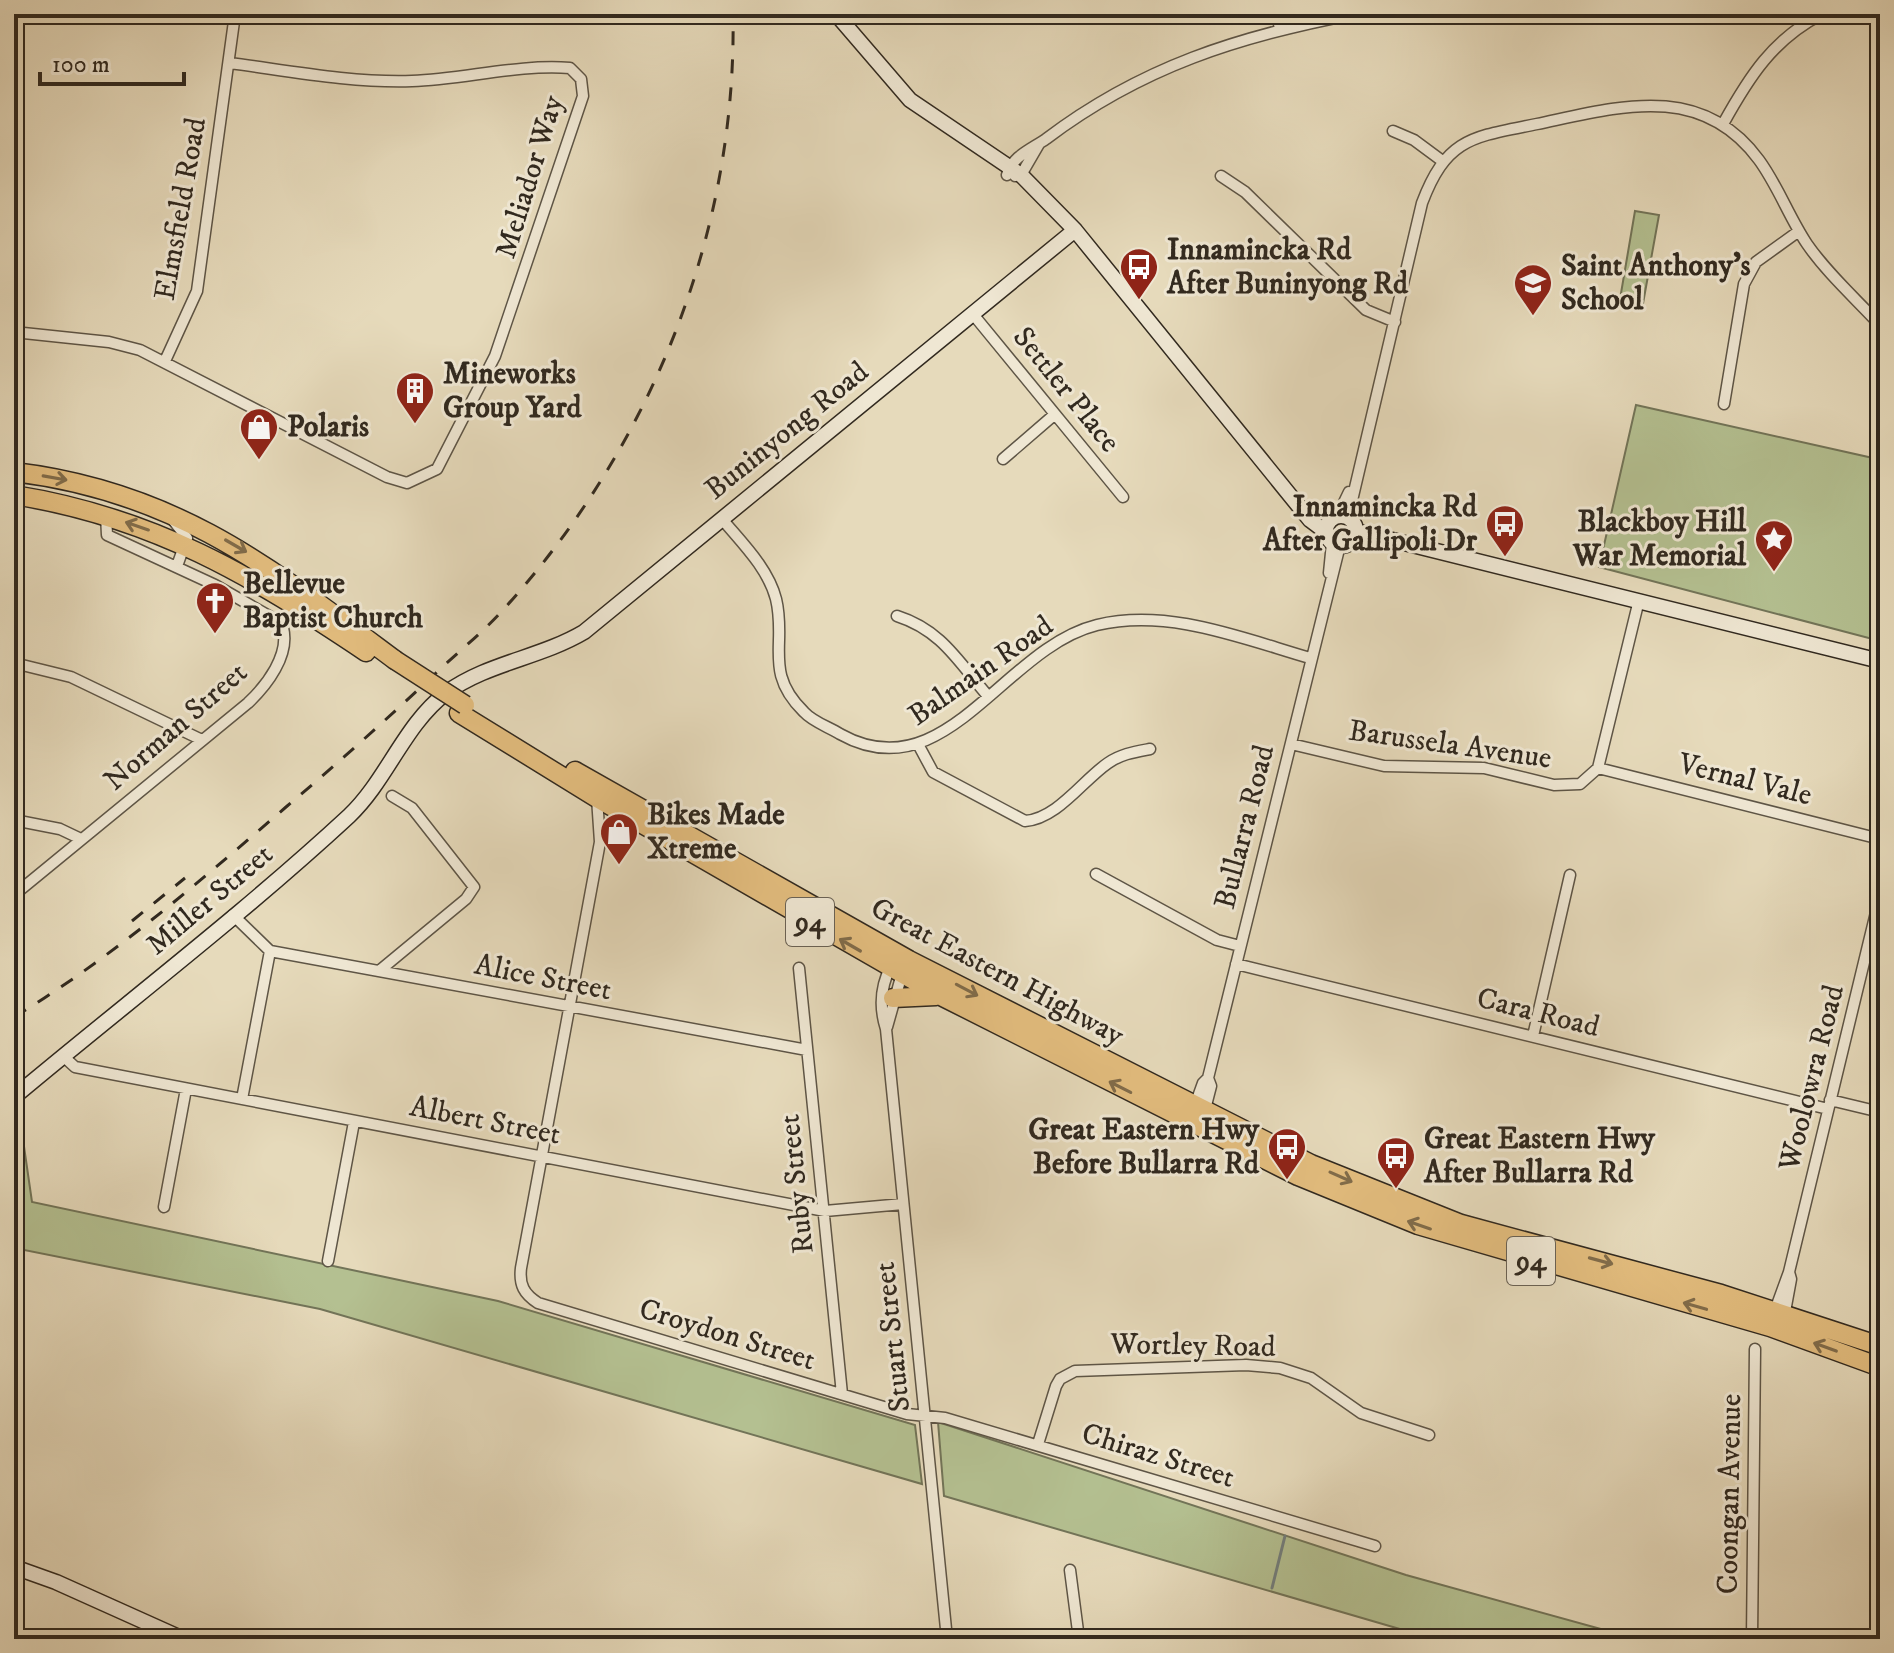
<svg xmlns="http://www.w3.org/2000/svg" width="1894" height="1653" font-family="'IM FELL DW Pica',serif">
<style>
.green{fill:#b4c091;stroke:#727458;stroke-width:2}
.lines{fill:none;stroke-linecap:round;stroke-linejoin:round}
.stream{stroke:#727e7d;stroke-width:3}
.street-casing{stroke:#5e5546;stroke-width:13}
.secondary-casing{stroke:#31291f;stroke-width:17}
.highway-casing{stroke:#31291f;stroke-width:21}
.street{stroke:#efe7d3;stroke-width:10}
.secondary{stroke:#efe7d3;stroke-width:14}
.highway{stroke:#e3bd7e;stroke-width:18}
.rail{stroke:#31291f;stroke-width:3;stroke-dasharray:14 14;stroke-linecap:butt}
.highway-bridge-casing{stroke:#31291f;stroke-width:21;stroke-linecap:butt}
.highway-bridge{stroke:#e3bd7e;stroke-width:18}
.oneway{stroke:#816c4a}
.labels{text-anchor:middle;dominant-baseline:central;stroke-width:6;stroke-linejoin:round;paint-order:stroke}
.shield{fill:#efe7d3;stroke:#6a6255;stroke-width:2}
.shield-label{font-size:28px;font-weight:bold;fill:#31291f}
.street-label{font-size:30px;fill:#31291f;stroke:#efe7d3}
.poi-label{font-size:30px;font-weight:bold;fill:#31291f;stroke:#efe7d3;text-anchor:start}
</style>
<rect width="100%" height="100%" fill="#e6dabb"/>
<filter id="stains"><feTurbulence type="fractalNoise" baseFrequency=".0025" numOctaves="4"/><feColorMatrix values="0 0 0 0 .2 0 0 0 0 .09 0 0 0 0 .02 0 0 0 .5 -.17"/></filter>
<radialGradient id="worn" r=".72"><stop offset=".6" stop-color="#630" stop-opacity="0"/><stop offset="1" stop-color="#630" stop-opacity=".3"/></radialGradient>
<path class="green" d="M1635,211L1659,215L1642,309L1619,305Z
M1636,405L1873,458L1880,436V641L1599,567Z
M19,1112L32,1202L498,1301L915,1425L922,1484L320,1309L14,1248V1116Z
M938,1422L1406,1575L1637,1639H1434L944,1496Z"/>
<g class="lines">
<path class="stream" d="M1272,1588L1285,1536"/>
<g class="street-casing">
<path id="street" d="M1277,14L1280,29
M1723,124C1749,77 1773,39 1822,14
M1393,131L1414,140L1441,160
M1007,175C1012,156 1032,149 1046,139C1141,67 1239,36 1355,14
M1015,176L1021,175L1039,144
M1221,176L1245,192L1366,310L1395,322
M972,313L1123,497
M14,332L109,342L140,350L387,477L407,483L437,469L495,356L583,96L581,79L570,68C518,64 465,79 412,81C352,83 290,71 230,63
M165,361L197,291L235,14
M1724,404L1744,284L1756,262L1799,231
M1003,459L1054,415
M1337,517L1349,492
M722,519C742,543 768,568 776,599C787,644 763,672 804,712C813,722 829,727 840,734C945,793 1003,648 1097,625C1168,608 1241,638 1310,658
M1350,519V509L1422,203C1447,137 1473,137 1537,124C1618,107 1701,81 1759,160C1778,186 1789,217 1807,244C1827,273 1856,299 1880,325
M173,520L187,538L177,566
M1329,573L1332,543
M897,616C941,630 958,661 987,695
M14,663L71,677L202,740
M1291,744L1384,766L1484,768L1554,785L1580,784L1598,768
M919,746L933,772L1025,821C1057,819 1083,780 1108,763C1121,754 1134,752 1150,749
M1598,768L1880,839
M1598,768L1639,600
M597,798L600,842L521,1268C519,1285 524,1294 538,1303L907,1414L945,1418L1375,1546
M14,820L60,829L81,839
M600,842L618,827L641,825
M1096,874L1217,940L1240,946
M14,895L248,703C267,685 290,655 283,628L276,620L215,585L107,535L106,515
M233,915L270,951L807,1050
M1867,955L1880,958
M1236,964L1828,1109
M891,966C880,987 879,1007 886,1029L947,1639
M799,968L842,1394
M379,971L466,899L474,887L412,808L392,796
M887,1027L903,970
M1533,1036L1570,875
M63,1056L75,1067L825,1211L903,1204
M242,1099L270,951
M1830,1100L1880,1112
M1194,1108L1203,1083L1208,1078
M1204,1113L1211,1086L1208,1078L1340,545
M164,1207L186,1089
M328,1261L354,1122
M1773,1316L1789,1272L1880,896
M1784,1317L1791,1279L1789,1272
M1038,1444L1056,1386L1060,1379L1075,1371L1246,1365L1280,1368L1311,1378L1361,1413L1429,1435
M1070,1570L1079,1639
M1146,1639H1181
M1752,1639L1755,1349"/>
</g>
<g class="secondary-casing">
<path id="secondary" d="M836,14L910,100L1021,175L1075,230L1310,520L1326,532
M1326 531a15 15 0 1 1 30 0a15 15 0 1 1-30 0Z
M1356,531L1880,661
M14,1097C125,1004 242,915 349,816C387,780 404,725 446,693C487,663 540,658 584,632L1075,230
M14,1567L56,1582L183,1639
M14,1589L18,1569"/>
</g>
<g class="highway-casing">
<path id="highway" d="M14,472C175,491 270,567 395,660
M14,495C153,517 251,575 366,652
M459,713L597,798L943,997L1298,1176L1418,1225L1770,1327L1880,1367
M575,771L909,960L1311,1164L1461,1224L1721,1294L1880,1346
M893,998L936,996"/>
</g>
<use href="#street" class="street"/>
<use href="#secondary" class="secondary"/>
<use href="#highway" class="highway"/>
<path class="rail" d="M132,921L185,878
M14,1017C112,958 199,882 286,807C337,764 387,719 436,673C458,652 482,633 502,611C650,449 737,234 733,14"/>
<g class="highway-bridge-casing">
<path id="highway-bridge" d="M395,660L465,705"/>
</g>
<use href="#highway-bridge" class="highway-bridge"/>
</g>
<defs><path id="oneway-shaft" d="M-6 0H5M1.5-3L5.5 0L1.5 3" fill="none" stroke-width="1.6" stroke-linecap="round" stroke-linejoin="round" transform="scale(2)"/></defs>
<g class="oneway">
<use href="#oneway-shaft" transform="translate(55 478) rotate(10)"/>
<use href="#oneway-shaft" transform="translate(137 526) rotate(-161)"/>
<use href="#oneway-shaft" transform="translate(236 546) rotate(30)"/>
<use href="#oneway-shaft" transform="translate(850 945) rotate(-150)"/>
<use href="#oneway-shaft" transform="translate(967 990) rotate(28)"/>
<use href="#oneway-shaft" transform="translate(1120 1087) rotate(-153)"/>
<use href="#oneway-shaft" transform="translate(1341 1177) rotate(24)"/>
<use href="#oneway-shaft" transform="translate(1419 1225) rotate(-161)"/>
<use href="#oneway-shaft" transform="translate(1601 1261) rotate(15)"/>
<use href="#oneway-shaft" transform="translate(1695 1306) rotate(-164)"/>
<use href="#oneway-shaft" transform="translate(1825 1347) rotate(-160)"/>
</g>
<defs>
<g id="bus-pin" transform="scale(2)"><path d="M0 17L-7.5 6A9.5 9.5 0 1 1 7.5 6Z" fill="#8f2418" stroke="#efe7d3"/><path d="M-5-6H5V4H4V6H2V4H-2V6H-4V4H-5ZM-3.5-4V0h7V-4ZM-3.5 1.2v1.5H-2V1.2ZM2 1.2v1.5H3.5V1.2Z" fill="#fff"/></g>
<g id="school-pin" transform="scale(2)"><path d="M0 17L-7.5 6A9.5 9.5 0 1 1 7.5 6Z" fill="#8f2418" stroke="#efe7d3"/><path d="M0-5L7-2L0 1L-7-2ZM-4 1L0 2.5L4 1V4Q0 6-4 4Z" fill="#fff"/></g>
<g id="building-pin" transform="scale(2)"><path d="M0 17L-7.5 6A9.5 9.5 0 1 1 7.5 6Z" fill="#8f2418" stroke="#efe7d3"/><path d="M-4-6H4V6H1V3H-1V6H-4ZM-2.5-4.3h1.7v1.8h-1.7ZM.8-4.3h1.7v1.8H.8ZM-2.5-1h1.7V.8h-1.7ZM.8-1h1.7V.8H.8Z" fill="#fff"/></g>
<g id="shop-pin" transform="scale(2)"><path d="M0 17L-7.5 6A9.5 9.5 0 1 1 7.5 6Z" fill="#8f2418" stroke="#efe7d3"/><path d="M-5-2.5h2.3a2.7 3.5 0 0 1 5.4 0H5L5.5 6h-11ZM-1.5-2.5h3a1.5 2.3 0 0 0-3 0Z" fill="#fff"/></g>
<g id="sight-pin" transform="scale(2)"><path d="M0 17L-7.5 6A9.5 9.5 0 1 1 7.5 6Z" fill="#8f2418" stroke="#efe7d3"/><path d="M0-6L1.8-2.2L6-1.7L2.9 1.2L3.7 5.4L0 3.3L-3.7 5.4L-2.9 1.2L-6-1.7L-1.8-2.2Z" fill="#fff"/></g>
<g id="church-pin" transform="scale(2)"><path d="M0 17L-7.5 6A9.5 9.5 0 1 1 7.5 6Z" fill="#8f2418" stroke="#efe7d3"/><path d="M-1.2-6h2.4v3.5h3.3v2.4h-3.3V6h-2.4V-.1h-3.3v-2.4h3.3Z" fill="#fff"/></g>
</defs>
<g fill-rule="evenodd">
<use href="#bus-pin" x="1139" y="267"/>
<use href="#school-pin" x="1533" y="283"/>
<use href="#building-pin" x="415" y="391"/>
<use href="#shop-pin" x="259" y="427"/>
<use href="#bus-pin" x="1505" y="524"/>
<use href="#sight-pin" x="1774" y="539"/>
<use href="#church-pin" x="215" y="601"/>
<use href="#shop-pin" x="619" y="832"/>
<use href="#bus-pin" x="1287" y="1147"/>
<use href="#bus-pin" x="1396" y="1156"/>
</g>
<g class="labels">
<g class="shield">
<rect x="786" y="898" width="48" height="48" rx="6"/>
<rect x="1507" y="1237" width="48" height="48" rx="6"/>
</g>
<g class="shield-label">
<text x="810" y="922">94</text>
<text x="1531" y="1261">94</text>
</g>
<g class="street-label">
<text transform="translate(530 177) rotate(-73)">Meliador Way</text>
<text transform="translate(181 209) rotate(-80)">Elmsfield Road</text>
<text transform="translate(1066 390) rotate(51)">Settler Place</text>
<text transform="translate(787 431) rotate(-39)">Buninyong Road</text>
<text transform="translate(981 671) rotate(-35)">Balmain Road</text>
<text transform="translate(176 727) rotate(-41)">Norman Street</text>
<text transform="translate(1450 745) rotate(8)">Barussela Avenue</text>
<text transform="translate(1745 780) rotate(14)">Vernal Vale</text>
<text transform="translate(1245 827) rotate(-76)">Bullarra Road</text>
<text transform="translate(210 900) rotate(-40)">Miller Street</text>
<text transform="translate(997 972) rotate(28)">Great Eastern Highway</text>
<text transform="translate(543 978) rotate(11)">Alice Street</text>
<text transform="translate(1538 1013) rotate(14)">Cara Road</text>
<text transform="translate(1812 1078) rotate(-76)">Woolowra Road</text>
<text transform="translate(485 1121) rotate(11)">Albert Street</text>
<text transform="translate(797 1184) rotate(-96)">Ruby Street</text>
<text transform="translate(727 1335) rotate(17)">Croydon Street</text>
<text transform="translate(893 1337) rotate(-96)">Stuart Street</text>
<text transform="translate(1193 1346) rotate(1)">Wortley Road</text>
<text transform="translate(1158 1456) rotate(17)">Chiraz Street</text>
<text transform="translate(1730 1494) rotate(-89)">Coongan Avenue</text>
</g>
<g class="poi-label">
<text x="1167" y="250">Innamincka Rd<tspan x="1167" dy="34">After Buninyong Rd</tspan></text>
<text x="1561" y="266">Saint Anthony's<tspan x="1561" dy="34">School</tspan></text>
<text x="443" y="374">Mineworks<tspan x="443" dy="34">Group Yard</tspan></text>
<text x="287" y="427">Polaris</text>
<text x="1477" y="507" text-anchor="end">Innamincka Rd<tspan x="1477" dy="34">After Gallipoli Dr</tspan></text>
<text x="1746" y="522" text-anchor="end">Blackboy Hill<tspan x="1746" dy="34">War Memorial</tspan></text>
<text x="243" y="584">Bellevue<tspan x="243" dy="34">Baptist Church</tspan></text>
<text x="647" y="815">Bikes Made<tspan x="647" dy="34">Xtreme</tspan></text>
<text x="1259" y="1130" text-anchor="end">Great Eastern Hwy<tspan x="1259" dy="34">Before Bullarra Rd</tspan></text>
<text x="1424" y="1139">Great Eastern Hwy<tspan x="1424" dy="34">After Bullarra Rd</tspan></text>
</g>
</g>
<rect width="1894" height="1653" fill="none" stroke="#e6dabb" stroke-width="48"/>
<rect x="16" y="16" width="1862" height="1621" fill="none" stroke="#31291f" stroke-width="4"/>
<rect x="24" y="24" width="1846" height="1605" fill="none" stroke="#31291f" stroke-width="2"/>
<path d="M40 72v12h144v-12" fill="none" stroke="#31291f" stroke-width="4"/>
<text x="52" y="72" font-size="24" fill="#31291f" stroke="#efe7d3" stroke-width="6" paint-order="stroke">100 m</text>
<rect width="100%" height="100%" filter="url(#stains)"/>
<rect width="100%" height="100%" fill="url(#worn)"/>
</svg>
